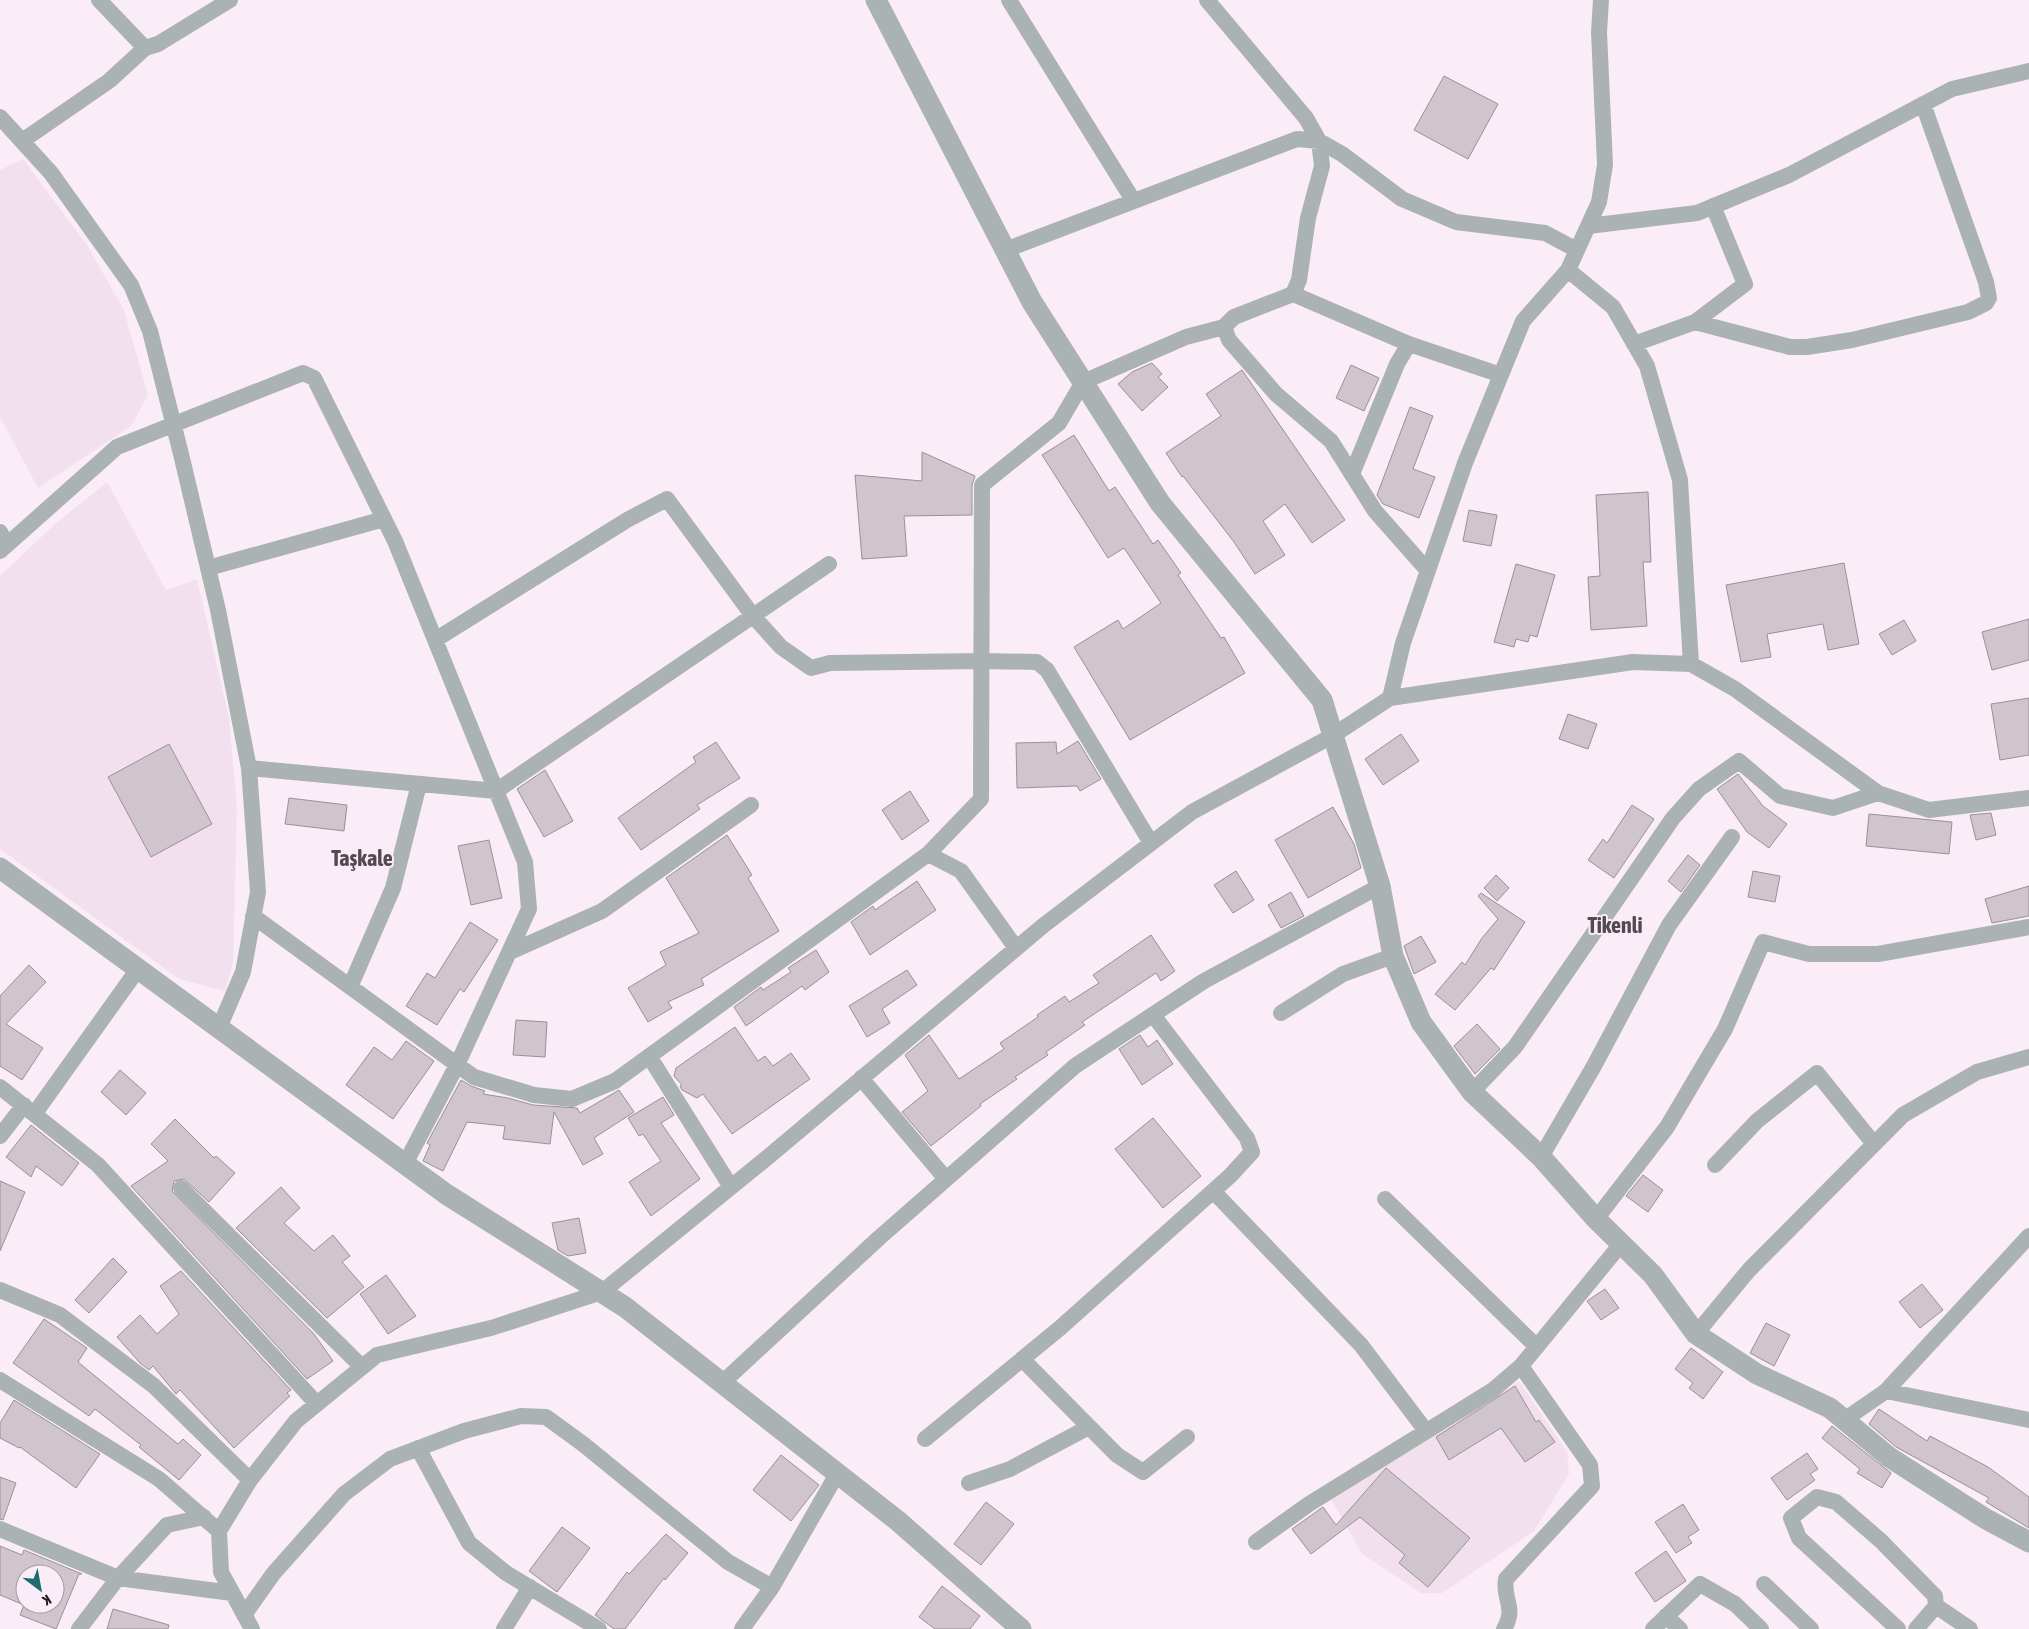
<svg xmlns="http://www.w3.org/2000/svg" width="2029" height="1629" font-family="'Asap Condensed',sans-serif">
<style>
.built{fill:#f3e0ee}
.building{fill:#d0c4cd;stroke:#9b9098;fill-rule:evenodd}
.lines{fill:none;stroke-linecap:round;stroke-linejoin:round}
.minor{stroke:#abb2b2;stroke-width:16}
.tertiary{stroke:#abb2b2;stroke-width:21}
.labels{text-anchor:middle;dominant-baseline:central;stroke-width:4;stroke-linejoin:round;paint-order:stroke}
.district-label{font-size:22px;font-weight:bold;fill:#534951;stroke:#faedf7}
</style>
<rect width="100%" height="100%" fill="#faedf7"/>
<path class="built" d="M23,159L87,245L124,310L148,395L131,426L38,488L0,417V170Z
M107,482L166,590L197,579L229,718L237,806L233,963L225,991L179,979L0,849V576L55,524Z
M1519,1381L1567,1452L1569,1474L1534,1531L1442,1593H1421L1362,1554L1331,1499Z"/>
<path class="building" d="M1444,76L1498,104L1468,159L1414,130Z
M1152,363L1162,374L1158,377L1168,387L1142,411L1118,384L1132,372Z
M1351,365L1379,378L1364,411L1336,398Z
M1242,370L1345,520L1312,543L1285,504L1263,521L1285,555L1255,574L1234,542L1183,476L1182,477L1166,453L1221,416L1206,394Z
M1410,407L1433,416L1413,469L1435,477L1419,518L1383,504L1377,495Z
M1074,435L1109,491L1115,487L1153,544L1158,540L1181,573L1178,575L1221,638L1224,637L1245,673L1130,740L1074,647L1118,620L1123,629L1161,603L1124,548L1108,558L1042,455Z
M922,452L975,476L972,485V515L904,516L907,556L862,559L855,475L922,481Z
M1648,492L1651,562H1643L1647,626L1591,630L1588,577L1600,576L1596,495Z
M1469,510L1497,515L1491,546L1463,541Z
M1844,563L1859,644L1828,650L1823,624L1767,634L1771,657L1741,662L1726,585Z
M1516,564L1555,575L1537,637L1530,635L1528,642L1516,639L1514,647L1494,642Z
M2029,619V660L1992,670L1982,632Z
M1904,620L1916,641L1892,655L1879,634Z
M2029,698V755L2000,760L1991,704Z
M1568,714L1597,724L1588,749L1559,739Z
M1401,734L1419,761L1383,785L1365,759Z
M1078,741L1101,779L1080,791L1077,786L1017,788L1016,743L1056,742L1057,754Z
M716,742L740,778L697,805L700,809L641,850L618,818L696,762L693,757Z
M169,744L212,824L151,857L108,777Z
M545,770L573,821L544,837L517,789Z
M1738,774L1763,806L1787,824L1769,848L1747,832L1717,789Z
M910,791L929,821L902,840L882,810Z
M289,798L347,805L344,831L285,824Z
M1632,805L1654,819L1614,878L1588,860L1603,839L1607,843Z
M1333,807L1354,844L1361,868L1308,898L1275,840Z
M1991,813L1996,835L1976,840L1970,815Z
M1869,814L1952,822L1949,854L1866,846Z
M727,835L752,875L748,878L779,931L701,979L704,985L668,1002L672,1008L648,1022L628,988L666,965L660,952L699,933L666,878Z
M489,840L502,898L471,905L458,846Z
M1688,855L1700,865L1681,892L1668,881Z
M1236,871L1254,900L1233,913L1214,885Z
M1753,871L1780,876L1775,902L1748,897Z
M1496,875L1509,888L1497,901L1484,888Z
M917,881L936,910L870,955L851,922L873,906L875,910Z
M2029,886V916L1992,923L1985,899Z
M1291,892L1304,916L1281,928L1268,905Z
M1481,893L1525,922L1494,970L1491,968L1455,1010L1435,994L1462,962L1465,965L1482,938L1498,919L1478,896Z
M470,922L498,940L464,992L460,989L437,1025L406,1006L427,973L435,978Z
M1151,935L1175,971L1161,981L1156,973L1082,1022L1085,1025L1046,1052L1048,1055L1015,1077L1017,1079L980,1104L981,1106L931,1146L902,1112L928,1091L905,1055L929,1035L959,1079L1004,1049L1000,1043L1038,1017L1037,1015L1065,996L1069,1002L1099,983L1093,975Z
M1421,936L1436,962L1414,974L1404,946Z
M816,950L829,972L805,990L802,986L746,1026L734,1007L761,987L763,990L791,972L788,968Z
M29,965L46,982L6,1024L43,1048L22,1080L0,1066V996Z
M907,970L917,985L882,1009L890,1023L867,1037L849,1006Z
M516,1020L547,1022L545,1057L513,1055Z
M1477,1024L1500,1049L1475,1074L1454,1046Z
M735,1027L758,1061L765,1056L773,1066L791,1053L810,1079L732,1134L703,1094L697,1098L682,1090L680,1086L682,1085L674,1076L676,1068Z
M1140,1035L1148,1047L1157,1040L1173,1064L1142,1085L1119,1049Z
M406,1041L434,1061L393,1119L346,1085L374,1047L392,1060Z
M120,1070L146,1093L126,1115L101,1092Z
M461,1080L471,1086L485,1091L483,1094L508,1098L533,1105L577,1108L580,1113L619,1090L634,1112L594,1138L603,1154L583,1165L554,1112L550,1144L503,1139L505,1126L467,1122L443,1171L423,1161L430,1145L427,1143Z
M663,1097L674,1115L661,1123L700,1179L651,1216L629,1182L661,1161L643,1134L639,1136L628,1118Z
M1153,1118L1201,1176L1163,1208L1115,1149Z
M175,1119L214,1158L216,1156L235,1173L209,1202L184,1179L174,1181L172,1191L314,1334L333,1361L307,1379L131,1186L168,1161L151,1144Z
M31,1125L79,1163L62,1186L36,1166L31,1177L6,1157Z
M1643,1175L1663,1190L1648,1212L1626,1196Z
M0,1181L25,1192L0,1251Z
M281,1187L300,1208L284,1223L314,1251L333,1235L350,1256L342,1262L364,1287L327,1318L236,1228Z
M579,1218L586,1253L568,1256L558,1250L552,1223Z
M113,1258L127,1272L89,1313L75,1300Z
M181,1271L291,1390L287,1393L290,1396L234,1448L180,1390L176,1394L153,1366L149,1370L140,1363L117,1337L140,1315L157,1334L179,1314L160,1286Z
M386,1275L416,1316L388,1334L360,1294Z
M1922,1284L1943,1310L1920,1328L1899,1302Z
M1605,1289L1619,1308L1601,1320L1587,1301Z
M44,1319L87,1348L78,1362L178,1444L183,1439L201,1455L179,1480L139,1447L141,1445L95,1409L89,1416L13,1363Z
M1766,1323L1790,1335L1774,1366L1750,1353Z
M1691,1348L1723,1372L1703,1399L1689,1388L1693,1383L1675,1369Z
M1515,1386L1536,1422L1539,1420L1555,1442L1525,1462L1501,1428L1449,1460L1436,1437Z
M14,1400L100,1454L76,1488L20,1447L19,1448L0,1438V1423Z
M1879,1409L1927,1441L1930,1436L1988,1467L2029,1497V1528L1986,1502L1989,1498L1896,1447L1869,1424Z
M1832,1426L1891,1473L1882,1488L1857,1473L1860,1469L1822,1438Z
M1807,1453L1818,1469L1810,1474L1815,1480L1787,1500L1771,1478Z
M781,1455L819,1485L791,1521L753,1490Z
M1386,1468L1470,1538L1428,1587L1399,1563L1405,1555L1360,1517L1311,1554L1292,1529L1323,1507L1336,1525Z
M0,1477L16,1483L3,1520L0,1519Z
M986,1502L1014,1524L981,1565L954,1544Z
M1683,1504L1699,1530L1688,1537L1692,1543L1676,1553L1655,1522Z
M562,1527L590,1548L557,1592L529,1571Z
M666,1534L688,1553L665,1580L664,1578L625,1629H614L595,1615L627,1572L629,1574Z
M0,1546L22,1555L24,1550L82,1574H79L56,1629L20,1615L24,1605L0,1595ZM25,1574H55V1604H25Z
M1666,1551L1686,1581L1655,1602L1635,1573Z
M942,1586L980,1616L970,1629H935L919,1617Z
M113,1609L169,1625L168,1629H107Z"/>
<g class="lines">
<path class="minor" d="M99,0L145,48
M1009,0L1133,200
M0,117L51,173L131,285L150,331L181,454L218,610L249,768L258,892L243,972L219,1028
M22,141L109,81L145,48L158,44L230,0
M1588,226L1697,213L1789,175L1952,89L2029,71
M1005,250L1297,139L1319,141L1342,154L1402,199L1456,222L1545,233L1577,250
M1568,270L1613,307L1647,366L1680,480L1691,664
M1293,294L1409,344L1501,375
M1695,322L1790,347H1807L1852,340L1968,312L1986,303L1989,298L1986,282L1923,104
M1224,327L1229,340L1276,394L1331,441L1375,511L1428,571
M1634,344L1695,322L1745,284L1713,206
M1352,474L1397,364L1409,344
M0,532L7,545
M0,551L117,447L303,373L314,378L395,541L525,862L529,909L457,1065L405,1164
M208,568L384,519
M435,640L627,520L667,499L753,616L781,647L811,668L830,663L982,661L1037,662L1047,670L1151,843
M1390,698L1403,643L1465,463L1523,321L1568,270L1599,202L1605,165L1599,32L1601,0
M249,768L496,791L829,564
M928,854L981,799L982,485L1059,423L1083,382L1186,337L1224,327L1234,317L1293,294L1299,280L1308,218L1322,166L1319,141L1306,118L1207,0
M253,916L474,1077L534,1095L572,1099L615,1081L928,854L961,871L1016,948
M510,952L602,911L751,805
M350,987L393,888L419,784
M1281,1013L1343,974L1393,956
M649,1056L731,1187
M861,1078L946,1179
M0,1087L98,1165L317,1404
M1472,1092L1515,1047L1673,818L1699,789L1739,761L1780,796L1833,808L1878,793
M35,1113L138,969
M0,1136L24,1105
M1541,1157L1594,1066L1669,925L1732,837
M1715,1165L1757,1121L1817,1073L1874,1144
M181,1188L362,1367
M1213,1191L1361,1345L1426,1431
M1385,1199L1537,1347
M1596,1219L1667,1127L1725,1029L1763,942L1809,954H1878L2029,927
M0,1290L60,1315L154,1386L250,1480
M1696,1334L1749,1270L1903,1115L1977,1072L2029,1057
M1022,1359L1117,1455L1143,1472L1187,1437
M0,1380L159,1479L219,1531
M722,1383L879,1238L1075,1066L1204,981L1380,886
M1886,1391L2029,1420
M1844,1420L1886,1391L2029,1236
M925,1439L1060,1328L1230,1176L1252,1152L1247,1138L1153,1015
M418,1448L469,1543L506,1573L599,1629
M969,1483L1010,1469L1089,1427
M0,1529L118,1578L232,1593
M1256,1542L1309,1504L1493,1390L1521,1366L1621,1244
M1764,1584L1811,1629
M1936,1606L1970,1629
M244,1615L273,1574L344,1494L390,1459L464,1431L521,1416L546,1417L583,1444L728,1562L772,1587
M1666,1616L1680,1629
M79,1629L118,1578L167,1525L204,1517
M252,1629L221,1572L219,1531L250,1480L296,1421L377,1355L491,1328L602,1292L768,1157L1044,925L1192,812L1332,736L1390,698L1633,662L1691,664L1735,689L1878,793L1929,810L2029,798
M504,1629L530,1587
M742,1629L772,1587L837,1474
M1504,1629C1517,1607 1502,1599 1506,1579L1592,1486L1590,1465L1521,1366
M1653,1629L1700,1584L1735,1604L1761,1629
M1898,1629L1799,1538L1791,1518L1817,1497L1836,1502L1881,1541L1935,1596L1936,1606L1916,1629"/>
<path class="tertiary" d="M876,0L1032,302L1160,503L1322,700L1380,886L1393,956L1421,1022L1472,1092L1541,1157L1596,1219L1653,1275L1696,1334L1757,1374L1830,1408L1889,1457L1986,1519L2029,1542
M0,868L446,1194L625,1307L898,1521L1021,1629"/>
</g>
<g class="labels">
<g class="district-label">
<text x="362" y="858">Taşkale</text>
<text x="1615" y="925">Tikenli</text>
</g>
</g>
<g transform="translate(40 1589) rotate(148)"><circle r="24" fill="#faedf7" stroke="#a399a1"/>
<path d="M0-4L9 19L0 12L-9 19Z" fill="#1f6b6f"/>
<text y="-8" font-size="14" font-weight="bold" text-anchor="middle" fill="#201b1f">K</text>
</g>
</svg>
